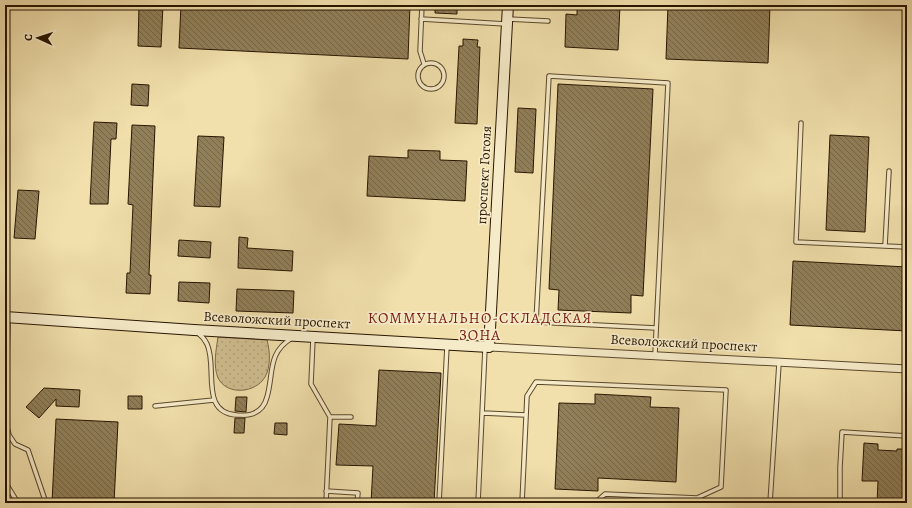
<svg xmlns="http://www.w3.org/2000/svg" width="912" height="508" font-family="Alegreya,serif">
<style>
.grass{fill:url(#grass-dots);stroke:#7b6948}
.building{fill:url(#building-back-hatch);stroke:#271500}
.lines{fill:none;stroke-linecap:round;stroke-linejoin:round}
.lane-casing{stroke:#5a482b;stroke-width:5.5}
.street-casing{stroke:#5a482b;stroke-width:9}
.secondary-casing{stroke:#271500;stroke-width:12}
.lane{stroke:#f6ebc9;stroke-width:3.5}
.street{stroke:#f6ebc9;stroke-width:7}
.secondary{stroke:#f6ebc9;stroke-width:10}
.labels{text-anchor:middle;dominant-baseline:central;stroke-width:3.5;stroke-linejoin:round;paint-order:stroke}
.street-label{font-size:14px;fill:#271500;stroke:#f6ebc9}
.neighbourhood-label{font-size:15px;letter-spacing:1px;fill:#7a1f14;stroke:#f6ebc9}
</style>
<defs>
<pattern id="grass-dots" width="8" height="8" patternUnits="userSpaceOnUse"><rect width="8" height="8" fill="#cfbd8f"/><path d="M2 2h.1M6 6h.1" fill="none" stroke="#b2a27a" stroke-width="1.8" stroke-linecap="round"/></pattern>
<pattern id="building-back-hatch" width="6" height="6" patternUnits="userSpaceOnUse"><rect width="6" height="6" fill="#907f59"/><path d="M-1 5l2 2M0 0l6 6M5-1l2 2" fill="none" stroke="#766747"/></pattern>
</defs>
<rect width="100%" height="100%" fill="#f1e0ac"/>
<filter id="stains"><feTurbulence type="fractalNoise" baseFrequency=".005" numOctaves="4"/><feColorMatrix values="0 0 0 0 .2 0 0 0 0 .09 0 0 0 0 .02 0 0 0 .5 -.17"/></filter>
<radialGradient id="worn" r=".72"><stop offset=".6" stop-color="#630" stop-opacity="0"/><stop offset="1" stop-color="#630" stop-opacity=".3"/></radialGradient>
<path class="grass" d="M218,337L267,340C270,351 271,367 265,377C256,393 227,396 218,378C213,366 216,350 218,337Z"/>
<path class="building" d="M139,5H163L161,47L138,46Z
M181,5H410L408,59L179,48Z
M435,5H457V14L435,13Z
M577,5H620L618,50L565,47L566,14L577,15Z
M668,5H770L768,63L666,59Z
M463,39L478,40L477,47H480L477,124L455,123L459,46H463Z
M132,84L149,85L148,106L131,105Z
M558,84L653,89L643,296L631,295V313L558,310L559,290L549,289Z
M518,108L536,109L533,173L515,172Z
M94,122L117,123L116,139H111L108,204H90Z
M132,125L155,126L149,275H151L150,294L126,293L127,273H130L133,205L128,204Z
M830,135L869,137L865,232L826,230Z
M198,136L224,137L220,207L194,206Z
M408,150L440,151V160L467,161L465,201L367,196L369,156L408,158Z
M18,190L39,191L35,239L14,238Z
M239,237L248,238L247,248L293,251L292,271L238,268Z
M179,240L211,242L210,258L178,256Z
M793,261L907,267V331L790,325Z
M179,282L210,283L209,303L178,301Z
M237,289L294,291L293,313L236,311Z
M379,370L441,373L434,503H371L373,466L336,465L339,424L376,426Z
M44,388L80,390L79,407L56,406V399L39,418L26,407Z
M595,394L651,397L650,407L679,408L676,482L598,478V491L555,489L559,403L595,404Z
M128,396H142V409H128Z
M236,397H247L246,412L235,411Z
M235,418H245L244,433H234Z
M56,419L118,422L114,503H52Z
M275,423H287V435L274,434Z
M864,443L878,444V450L897,451V449H907V503H877L878,481H862Z"/>
<g class="lines">
<g class="lane-casing">
<path id="lane" d="M422,5L420,51L424,64
M421,19L506,24
M508,19L548,21
M418 76a13 13 0 1 1 26 0a13 13 0 1 1-26 0Z
M801,123L796,242L907,247
M885,246L889,171
M198,333C202,336 205,340 207,344C218,367 199,413 237,415C242,415 247,416 252,414C261,411 265,405 267,397C274,373 267,353 292,338
M313,338L311,384L330,417L326,503
M655,355L668,83L549,76L536,322L656,328
M5,391L7,367L8,319
M155,406L214,400
M483,413L526,415
M330,417H351
M5,419L9,435L15,444L28,450L46,503
M5,482L18,503
M326,491L358,493L357,503
M439,503L447,346
M478,503L485,348
M522,503L527,396L536,382L726,390L721,487L697,498L605,494L595,503
M770,503L779,363
M840,503V467L842,432L907,436"/>
</g>
<g class="street-casing">
<path id="street" d="M489,347L907,369"/>
</g>
<g class="secondary-casing">
<path id="secondary" d="M5,317L194,330L489,347L508,5"/>
</g>
<use href="#lane" class="lane"/>
<use href="#street" class="street"/>
<use href="#secondary" class="secondary"/>
</g>
<g class="labels">
<g class="street-label">
<text transform="translate(484 175) rotate(-87)">проспект Гоголя</text>
<text transform="translate(277 320) rotate(3)">Всеволожский проспект</text>
<text transform="translate(684 343) rotate(3)">Всеволожский проспект</text>
</g>
<g class="neighbourhood-label">
<text x="480" y="318">КОММУНАЛЬНО-СКЛАДСКАЯ<tspan x="480" dy="17">ЗОНА</tspan></text>
</g>
</g>
<rect width="912" height="508" fill="none" stroke="#f1e0ac" stroke-width="20"/>
<rect x="6" y="6" width="900" height="496" fill="none" stroke="#271500" stroke-width="2"/>
<rect x="10" y="10" width="892" height="488" fill="none" stroke="#271500"/>
<g transform="translate(38 38) rotate(273)" stroke="#f6ebc9" stroke-width="3" paint-order="stroke">
<path d="M0-3L7 15L0 10L-7 15Z" fill="#271500"/>
<text y="-6" font-size="11" font-weight="bold" text-anchor="middle" fill="#271500">С</text>
</g>
<rect width="100%" height="100%" filter="url(#stains)"/>
<rect width="100%" height="100%" fill="url(#worn)"/>
</svg>
